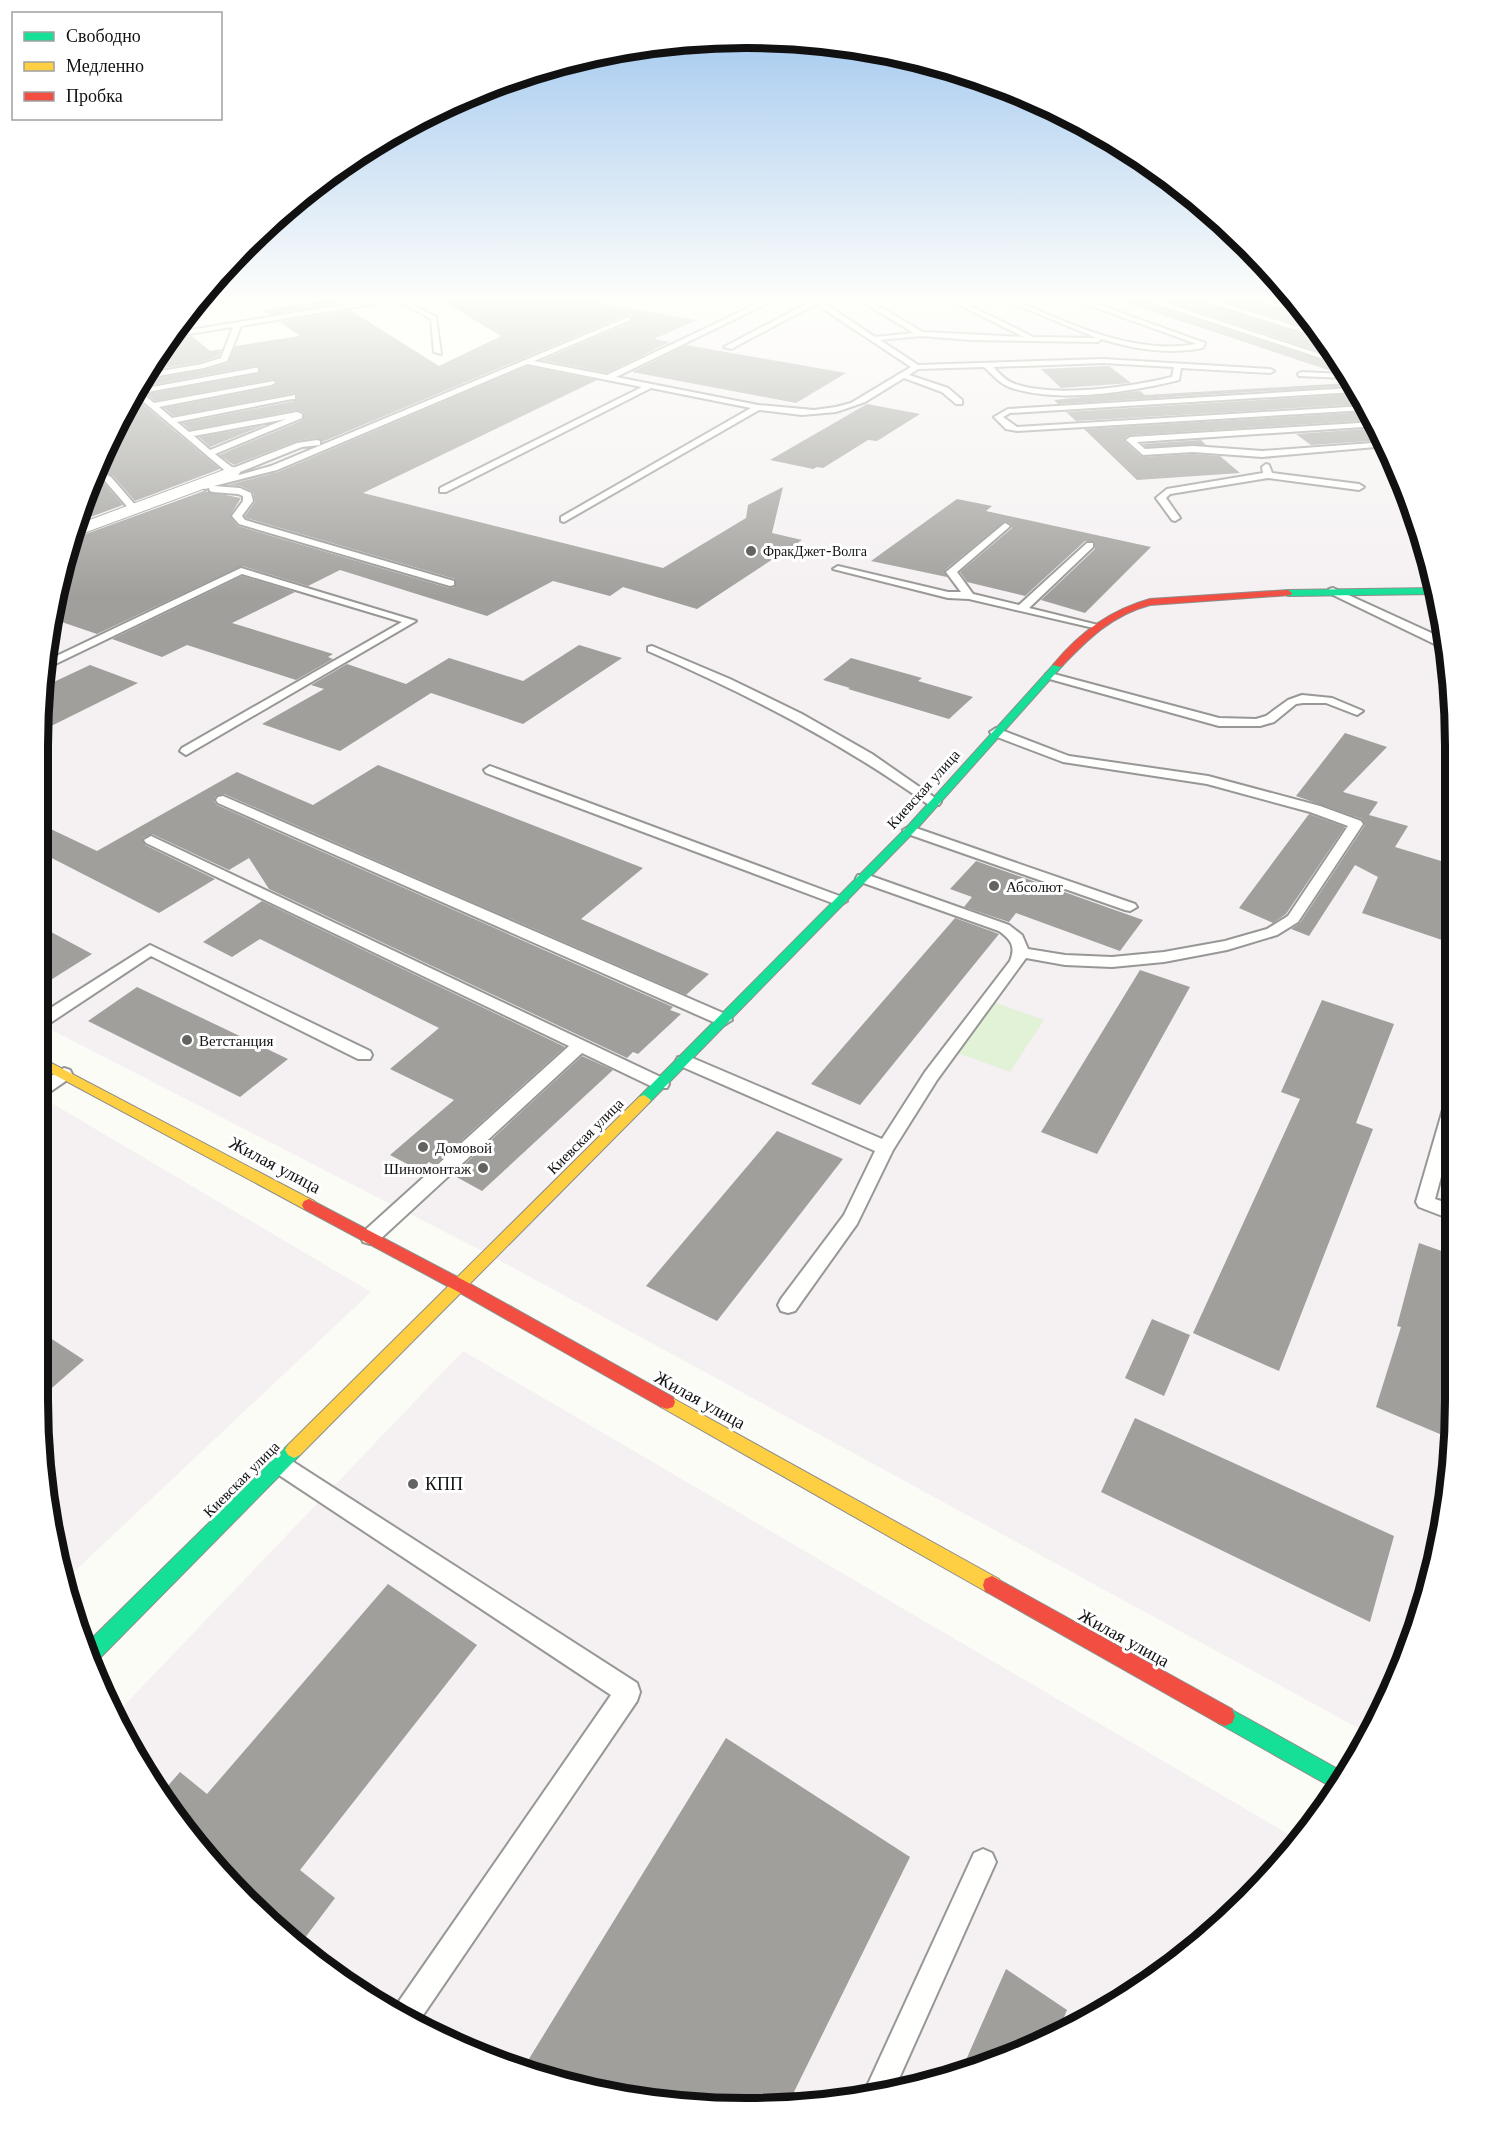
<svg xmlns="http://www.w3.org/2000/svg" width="1493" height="2146" font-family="'Libre Baskerville',serif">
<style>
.industrial{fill:#f5f0f2}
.green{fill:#e1f2d7}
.building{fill:#a09f9c}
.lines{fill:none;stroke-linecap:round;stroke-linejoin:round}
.lane-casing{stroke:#979795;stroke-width:4}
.street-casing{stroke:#979795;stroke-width:2}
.fast-casing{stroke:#8d8d8b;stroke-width:2}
.slow-casing{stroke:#8d8d8b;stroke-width:2}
.jam-casing{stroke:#8d8d8b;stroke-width:2}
.lane{fill:#fffffe;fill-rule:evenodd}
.street{fill:#fffffe;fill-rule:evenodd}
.fast{fill:#16e098;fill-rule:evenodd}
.slow{fill:#ffcf43;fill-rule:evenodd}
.jam{fill:#f24e42;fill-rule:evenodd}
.poi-dot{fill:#636362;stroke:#fff;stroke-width:2}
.labels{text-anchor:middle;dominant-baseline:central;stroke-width:6;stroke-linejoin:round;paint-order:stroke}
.far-poi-label{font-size:14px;fill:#111;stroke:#fff;text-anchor:start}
.street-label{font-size:15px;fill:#111;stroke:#fff}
.poi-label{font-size:15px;fill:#111;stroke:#fff;text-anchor:start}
.near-street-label{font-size:18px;fill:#111;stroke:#fff}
.near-poi-label{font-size:18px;fill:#111;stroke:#fff;text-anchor:start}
.rim{fill:none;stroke:#111;stroke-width:8}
</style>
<rect width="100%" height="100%" fill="#fcfcf7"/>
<path class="industrial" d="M614,296H1291L1383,433L1431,563L1449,654L1454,1446L1431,1583L1383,1713L1369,1734L488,1254L38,1023V746L51,608L78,519L205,467L129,399L134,389L152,386L146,381L251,362L322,411L572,316Z
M38,1095L371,1292L62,1583L38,1399Z
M463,1351L1300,1841L1214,1932L1060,2036L884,2095L747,2108L654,2102L475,2054L353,1989L279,1933L157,1793L115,1715Z"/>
<path class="green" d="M994,1002L1044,1020L1010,1072L958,1053Z"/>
<path class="building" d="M434,296H586L602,304L697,320L654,339L670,342L607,373L542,360L631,322L632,316H625L322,442L317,438L297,441L234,465L219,455L303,420L304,413L297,410L190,430L182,423L295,401L297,399L296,393L173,416L164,408L271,387L277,382L274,379L155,401L147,394L258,374L260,368L255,366L151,385L146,380L204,370L228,363L235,346L300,336L280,322L350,310L439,366L501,336Z
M1122,296H1131L1337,365L1341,372L1331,371L1121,301Z
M1151,296H1187L1319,339L1330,355Z
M1207,296H1243L1304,316L1313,329Z
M332,299L339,303L270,315L263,310Z
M192,336L210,351L222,349L219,356L201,362L146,371L168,339Z
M686,345L846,373L796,403L632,372Z
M527,366L597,380L363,493L663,568L746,518L748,505L783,487L772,533L802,540L697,609L623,587L610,596L553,581L487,616L340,570L308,586L242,566L97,634L50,618L72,539L204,491L241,498L230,516L238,526L449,588L455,587V579L246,518L245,516L255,502L253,492L241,486L228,485L278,472Z
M1109,366L1131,383L1061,388L1041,369Z
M1349,383L1351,386L1058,404L1054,400L1140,391L1145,395Z
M1355,394L1363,404L1076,421L1066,412Z
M130,396H133L220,469L135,501L113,476L96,466Z
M867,404L920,414L877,441L868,440L823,468L817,467L813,469L770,460Z
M1368,412L1374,420L1130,435L1125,438V442L1142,457L1193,454L1220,456L1240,473L1137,480L1084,429Z
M265,425L210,447L199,437Z
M1379,428L1385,440L1311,445L1296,434Z
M1201,440L1206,445L1146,447L1143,444Z
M92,475L104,483L123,505L77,522Z
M957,499L992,506L986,511L1151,547L1085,613L1041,600L1095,549L1093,541H1085L1025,596L967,582L960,572L1012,528L1011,524L1005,521L945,570L947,577L871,561Z
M242,576L295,592L232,623L333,654L328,657L333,659L296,680L187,645L162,657L112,639Z
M579,645L622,658L523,724L431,693L340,751L262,724L324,689L311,685L347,664L406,684L449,658L523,681Z
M851,658L922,678L918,681L973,697L949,719L848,689L850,688L823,680Z
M90,665L138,683L39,732L43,687Z
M1345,733L1387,747L1343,792L1378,802L1369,815L1408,826L1395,847L1451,864V943L1362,913L1378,877L1355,865L1309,936L1291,929L1300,923L1365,825L1362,819L1296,796Z
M378,765L643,868L581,919L709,974L686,995L224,794L216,796L214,801L217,805L673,1007L670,1010L681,1014L638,1054L633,1052L627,1058L269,889L249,858L229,870L152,834L143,838L145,845L215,879L159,913L38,851V823L97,851L237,772L313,805Z
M1309,814L1345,827L1286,914L1273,923L1239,908Z
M976,861L1039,883L1143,920L1120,951L1016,913L1009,922L964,907L972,897L950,889Z
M262,901L565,1047L434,1165L429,1162L419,1170L390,1155L454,1100L390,1069L439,1028L260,939L232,957L203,942Z
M955,918L999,934L860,1105L811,1084Z
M38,925L92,954L38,988Z
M1140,970L1190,987L1097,1154L1041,1132Z
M137,987L288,1059L240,1097L88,1021Z
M1322,1000L1394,1024L1356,1123L1373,1129L1279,1371L1193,1333L1300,1099L1281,1092Z
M582,1056L613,1070L482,1191L453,1175Z
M777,1131L843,1159L717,1321L646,1286Z
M1419,1243L1453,1255L1454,1440L1376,1407L1401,1327L1397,1326Z
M1152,1319L1190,1335L1164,1396L1125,1378Z
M38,1330L84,1360L38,1400Z
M1135,1418L1394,1536L1370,1622L1101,1492Z
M388,1584L477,1645L300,1870L335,1898L298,1947L279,1933L159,1796L180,1772L207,1794Z
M726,1738L910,1857L788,2104L747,2108L654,2102L524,2067Z
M1006,1969L1067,2010L1056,2037L962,2069Z"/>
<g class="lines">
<g class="lane-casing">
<path id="lane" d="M397,296L436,317L441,354L434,352L431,319L397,300L241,326L227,361L204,368L141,379L144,374L202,364L221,358L233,327L169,337L172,333Z
M760,296H766L770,302L616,377L758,405L814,410L836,407L851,403L911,367L816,304L731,349L724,347L812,301L805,296H813L875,337L914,333L853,296H861L923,332L1024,337L941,296H950L1033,337L1097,338L995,296H1004C1065,321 1130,356 1197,344L1064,296H1074L1205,343L1203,348C1167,355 1135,349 1101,339L1098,342L972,340L921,336L880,340L918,365L1103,359L1270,369L1274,371L1270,373L1181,368L1179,380C1130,392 1057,404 1009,387C999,383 992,374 984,367L918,369L909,375L948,388L962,400V404H956L942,392L904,378L865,402L836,412L802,415L759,410L564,522L561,521V517L751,408L651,388L446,492H440V488L642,387L527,364L277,470L214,486L240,488L251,493L253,501L242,516L245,520L454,581V585L450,586L239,524L232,516L243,501V496L238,494L213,492L210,491L209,488L205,489L200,486L271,466L626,318H630V320L534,361L607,375L763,301ZM1103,363L1174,367L1172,377C1131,387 1055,398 1015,384C1006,381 999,373 993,367Z
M1133,296H1143L1332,358L1336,363Z
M1189,296H1199L1315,332L1318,337Z
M1245,296H1256L1300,309L1303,314Z
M255,368H258V372L142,393L154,403L274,381L275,383L271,385L159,407L172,418L295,395V399H292L177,422L189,432L297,412L302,414V418L215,454L233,468L297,443L317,440L320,441V445L302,447L235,474H229L132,392L136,390ZM286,419L210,450L194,436Z
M1302,372L1343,374L1346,378L1299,376L1298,374Z
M1352,388L1355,392L1010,413L1003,417L1017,427L1364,406L1367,410L1017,431L1006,429L994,417L1008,409Z
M1375,422L1378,426L1137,442L1145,449L1193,446L1262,451L1386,442L1387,446L1262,457L1193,452L1143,455L1126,440L1130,437Z
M1266,464L1269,465L1272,473L1359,484L1364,487L1359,490L1268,478L1170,494L1166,498L1180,518L1175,521L1172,520L1156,498L1167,489L1263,473L1262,467Z
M95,468L111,477L137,507V511H131L105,481L93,473Z
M1005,523L1010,526L1008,528L957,572L973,594L1019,605L1087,543H1093V547L1029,608L1098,625V629L969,599L948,598L833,569L838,566L948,592H961L946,572Z
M241,568L416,621L186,755L180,751L182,748L402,622L242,574L45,669L46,661Z
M1333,588L1438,636L1447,642L1449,651L1329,593V589Z
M652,646L730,679L802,714L872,754L941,802L939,805H929C841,742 747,694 648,651V647Z
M1050,673L1219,718L1256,719L1266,716L1288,700L1302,695L1332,698L1363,711L1357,715L1326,703H1303L1296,704L1274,722L1260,726H1219L1046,678V674Z
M996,728L1069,756L1208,776L1320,806L1361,821L1363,824L1298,922L1277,935L1227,950L1164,962L1112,967L1065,965L1026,958L937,1080L893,1150L857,1224L795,1311L788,1313L781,1311L778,1305L781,1299L844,1215L875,1151L678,1065L676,1061L678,1057H690L882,1139L925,1072L1010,961C1016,946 1011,940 999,931L858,881L856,878L858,875H868L1009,925L1022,935L1028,949L1065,955L1112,957L1164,952L1225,941L1267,929L1288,916L1348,826L1310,812L1207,784L1063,762L992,735L990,732Z
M490,766L845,898L847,901L840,905L835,904L486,773L484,770Z
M223,796L730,1016L732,1020L724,1025L718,1024L218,803L216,800L218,797Z
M910,826L1135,904L1137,907L1130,911L1125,910L905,833L903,830Z
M151,836L667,1080L669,1084L667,1088H655L582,1053L377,1242L370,1244L363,1242L361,1237L363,1232L569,1046L146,843L144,840Z
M150,945L370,1051L372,1055L370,1059H358L151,956L44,1027L38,1028V1016Z
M64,1068L70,1070L72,1074L70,1078L44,1096L38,1098V1084Z
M1452,1100V1136L1435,1199L1453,1205V1220L1419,1207L1416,1202L1444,1106L1446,1102Z
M281,1454L637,1683L640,1692L637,1701L417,2024L393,2011L395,2007L611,1695L273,1471L270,1464L273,1457Z
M983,1849L992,1853L996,1862L893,2092L862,2097L974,1853Z"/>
</g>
<g class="street-casing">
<path id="street" d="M232,467L238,468L240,472L238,476L73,537L76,525Z"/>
</g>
<g class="fast-casing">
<path id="fast" d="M1436,588L1437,594L1288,596L1284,593L1288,590Z
M1055,663L1063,665L914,832L649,1103H639L637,1100L639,1097L906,828Z
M294,1442L300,1445L303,1450L300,1455L94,1664L90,1666L83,1647L288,1445Z
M1225,1706L1345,1773L1335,1789L1218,1723L1215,1716L1218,1709Z"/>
</g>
<g class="slow-casing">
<path id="slow" d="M38,1056L314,1201L316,1205L314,1209H304L38,1066Z
M644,1095L651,1100L649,1103L300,1455L294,1458L288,1455L285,1450L288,1445L639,1097Z
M667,1395L999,1579L1001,1585L999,1591L992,1594L985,1591L661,1407L659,1402L661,1397Z"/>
</g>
<g class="jam-casing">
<path id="jam" d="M1288,590L1292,593L1291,595L1150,605C1112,615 1088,639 1061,667L1053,665C1079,633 1110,610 1150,599Z
M309,1199L465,1281L673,1397L675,1402L673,1407L667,1409L661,1407L453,1289L304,1209L302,1205L304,1201Z
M992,1576L1232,1709L1235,1716L1232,1723L1225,1726L1218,1723L985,1591L983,1585L985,1579Z"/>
</g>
<use href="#lane" class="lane"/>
<use href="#street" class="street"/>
<use href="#fast" class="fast"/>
<use href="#slow" class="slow"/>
<use href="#jam" class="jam"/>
</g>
<linearGradient id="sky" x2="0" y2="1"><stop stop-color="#9dc5ee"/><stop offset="0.5" stop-color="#fefefb"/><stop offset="1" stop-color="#fefefb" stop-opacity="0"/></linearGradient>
<rect width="1493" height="597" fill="url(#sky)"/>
<g class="poi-dot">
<circle cx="751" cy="551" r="6"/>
<circle cx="994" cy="886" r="6"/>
<circle cx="187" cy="1040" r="6"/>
<circle cx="423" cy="1147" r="6"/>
<circle cx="483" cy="1168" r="6"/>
<circle cx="413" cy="1484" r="6"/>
</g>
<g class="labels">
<g class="far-poi-label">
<text x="763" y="551">ФракДжет-Волга</text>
</g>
<g class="street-label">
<text transform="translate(923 789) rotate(-48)">Киевская улица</text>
<text transform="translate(585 1136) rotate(-45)">Киевская улица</text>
<text transform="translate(241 1479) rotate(-45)">Киевская улица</text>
</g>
<g class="poi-label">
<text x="1006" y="886">Абсолют</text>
<text x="199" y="1040">Ветстанция</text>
<text x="435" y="1147">Домовой</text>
<text x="471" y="1168" text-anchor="end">Шиномонтаж</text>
</g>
<g class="near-street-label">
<text transform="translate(275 1165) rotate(28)">Жилая улица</text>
<text transform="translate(700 1400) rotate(29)">Жилая улица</text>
<text transform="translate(1124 1638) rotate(29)">Жилая улица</text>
</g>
<g class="near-poi-label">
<text x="425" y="1484">КПП</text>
</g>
</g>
<path d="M0 0H1493V2146H0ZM746 48H747A698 698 0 0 1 1445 746V1400A698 698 0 0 1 747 2098H746A698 698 0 0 1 48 1400V746A698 698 0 0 1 746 48Z" fill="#fff" fill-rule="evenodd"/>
<path class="rim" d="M746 48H747A698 698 0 0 1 1445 746V1400A698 698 0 0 1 747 2098H746A698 698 0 0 1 48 1400V746A698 698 0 0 1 746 48Z"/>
<rect x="12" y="12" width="210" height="108" fill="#ffffff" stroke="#a0a0a0" stroke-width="1.5"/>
<rect x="24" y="32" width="30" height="9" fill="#16e098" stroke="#a0a0a0" stroke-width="1.5"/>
<text x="66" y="42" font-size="18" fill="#111111">Свободно</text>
<rect x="24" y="62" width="30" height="9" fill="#ffcf43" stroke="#a0a0a0" stroke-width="1.5"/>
<text x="66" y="72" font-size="18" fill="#111111">Медленно</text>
<rect x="24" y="92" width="30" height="9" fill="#f24e42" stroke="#a0a0a0" stroke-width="1.5"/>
<text x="66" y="102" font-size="18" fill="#111111">Пробка</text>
</svg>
